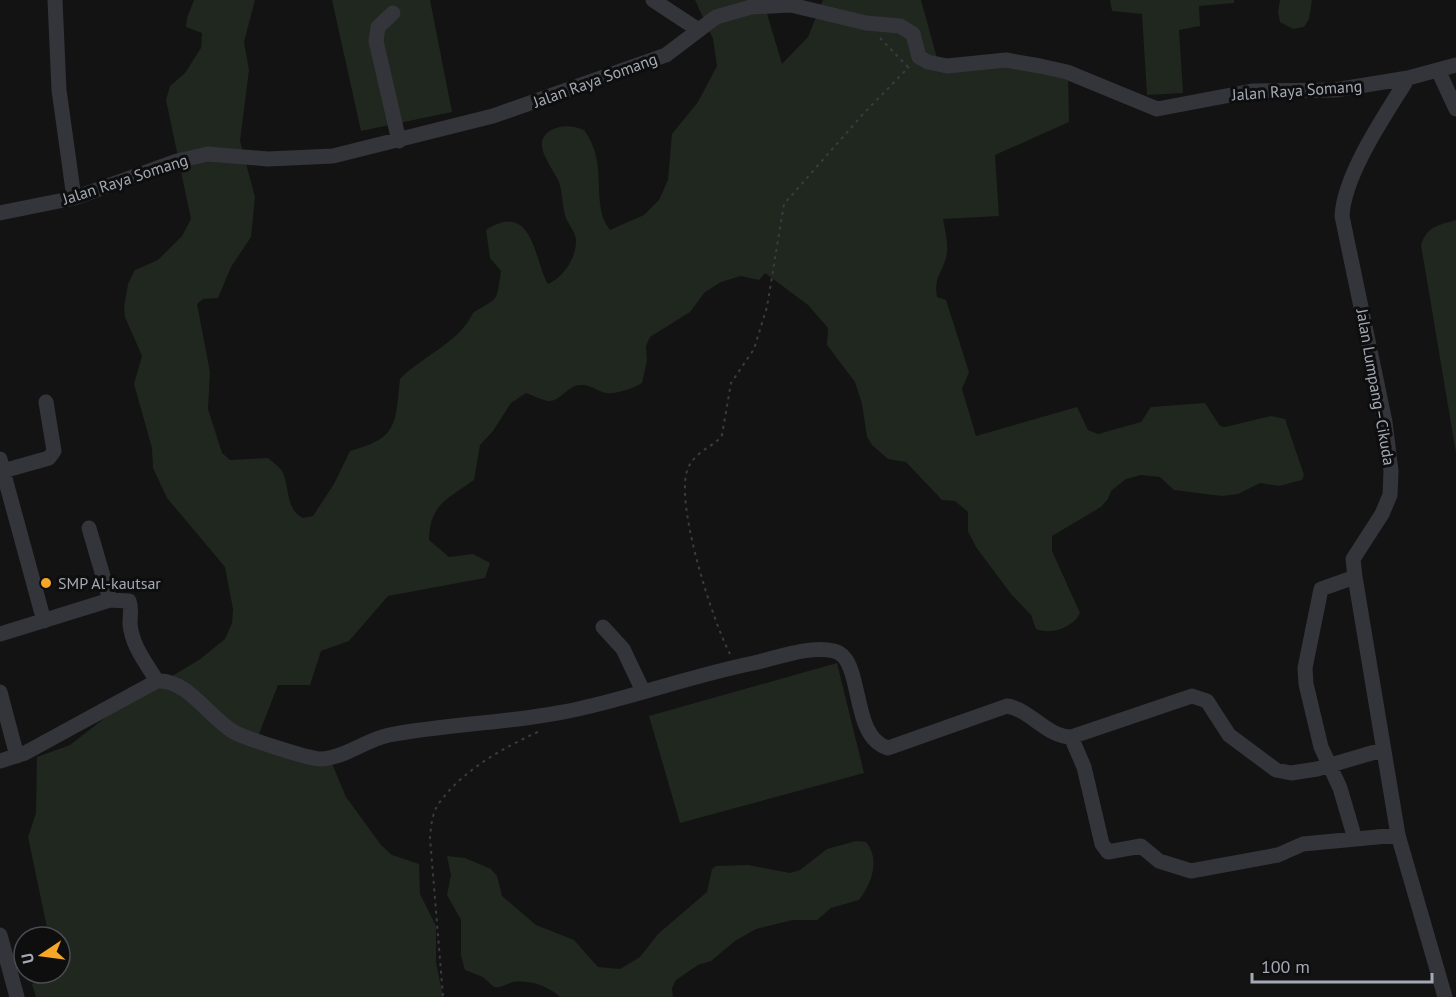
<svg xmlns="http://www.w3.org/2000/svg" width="1456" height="997" font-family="'PT Sans',sans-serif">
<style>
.green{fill:#1f271f}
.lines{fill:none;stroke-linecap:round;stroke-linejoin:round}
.path{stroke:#3a3c41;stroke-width:2;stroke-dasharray:3 4.5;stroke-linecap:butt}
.minor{stroke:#34353a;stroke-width:15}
.poi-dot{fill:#f8a627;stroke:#0e0e0f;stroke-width:2}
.labels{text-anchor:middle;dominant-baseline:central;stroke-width:6;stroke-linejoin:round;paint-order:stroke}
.street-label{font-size:16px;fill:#a4aab5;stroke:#0e0e0f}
.poi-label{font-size:16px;fill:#a4aab5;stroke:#0e0e0f;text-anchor:start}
</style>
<rect width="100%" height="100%" fill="#131314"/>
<path class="green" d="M194,0H255L244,42L249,70L240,141L255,197L251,237L231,267L218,298L203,299L197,304L210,372L208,409L222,453L230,460L268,458C272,462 279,466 282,471C290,485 285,510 303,518L313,516L334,484L350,451C398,438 395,425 400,379C422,356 459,343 473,313C499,296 496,305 501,271L490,258L486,230C534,199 534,262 548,284C564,277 577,257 576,239C575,232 569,225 566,218C562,207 563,194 559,182C552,166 526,139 556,128C565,125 575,126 584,130C610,165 589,203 610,230L644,215L659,200L668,180L672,134L698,102L717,66L713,39L695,0H763L782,64L808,37L823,0H921L940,69L1024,65L1068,75L1069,122L995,155L999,216L943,219C945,230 948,241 947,252C945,271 933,275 937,297L946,300L969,372L962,389L976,436L1077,407L1088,430L1098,434L1141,422L1151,407L1205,403L1220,426L1225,427L1271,416L1285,419L1304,475L1302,480L1279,486L1260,483L1238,494L1222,496L1174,490L1160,477L1141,475L1126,479L1111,491L1108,499L1101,507L1052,536V551L1080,613C1073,628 1051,635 1036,629L1031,615L1011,594L976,547L968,531V512L955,501L942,500L906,462L888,459L872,445L867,437L862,404L855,382L827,345L828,328L808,305L765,273L759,280L741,276L721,282L705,292L690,312L650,337L646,346L647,361L642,383C632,389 618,394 606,393C597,391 590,384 580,385C567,386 560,402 548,401C541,400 533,395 526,393L511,403L493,431L480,445L474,480C448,499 430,503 429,540L449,557L473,554L490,563L485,578L388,596L349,641L321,651L310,685H278L259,734L330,759L346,797L381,845L392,855L419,864L420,894L436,926V962L443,997H36L32,984L47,973H60V937H49L28,837L36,813L37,757L70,745L115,710L199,660L225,639L232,623L233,609L225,567L167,498L153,468L152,448L134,384L142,356L125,317L124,307L128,284L135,270L158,260L182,236L191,219L166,100L170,86L185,73L201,48L202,33L186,27L187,18Z
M332,0H430L452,112L361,131Z
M1110,0H1234V3L1199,6L1200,26L1179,30L1183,93L1147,95L1142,14L1112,11Z
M1280,0H1312L1309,19L1304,27L1293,29L1280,22L1278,12Z
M1456,220V453L1421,245C1427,226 1439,225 1456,220Z
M837,663L864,773L680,823L649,716Z
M856,841L866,842C881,860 871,885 859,900L831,908L817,920H793L756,929L735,941L711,961L698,965L676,980L672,988L673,997H560C548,986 530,980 513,982C505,984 502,988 494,987L483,977L465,970L461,956V920L447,895L451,875L447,856L465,858L491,869L497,876L502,896L536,925L574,940L598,967L620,969L640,957L658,934L707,892L712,869L716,866L748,865L790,873L800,870L827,849Z"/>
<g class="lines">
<path class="path" d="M880,38L908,67
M730,654C713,622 672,497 689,466C698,449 716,446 722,435L731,383L754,349L767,307L784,204L864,113L909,67
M443,996L430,838C431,826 432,813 439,803C464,769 503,748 540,731"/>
<path class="minor" d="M55,0L59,90L74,198
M653,0L697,29
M393,13L378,27L376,41L399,141
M1438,70L1456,109
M0,213L74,198L177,161L208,154L268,159L333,156L493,116L666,55L716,17L751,7L791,5L866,23L900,26L913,34L919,57L928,62L947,66L1006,60L1040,66L1067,72L1157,109L1252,91L1335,90L1408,78
M0,459L3,471L49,458L54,451L46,402
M0,472L3,471L44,621
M89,528L110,600
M1355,577L1321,589L1305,668L1306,684L1321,747L1340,788L1355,839
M603,627L623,649L643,691
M0,634L110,600L129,601C132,609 130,615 130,624C132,646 146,663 157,681
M0,692L17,756
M1071,737L1084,767L1102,844L1108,852L1141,846L1159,861L1191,871L1278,855L1303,844L1398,835
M0,761L25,753L157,681C188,679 208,717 234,732C244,738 310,759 320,759C345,758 365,740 389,735C451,723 516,723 578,709C637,696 694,675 754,663C777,658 810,645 834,651C865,658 849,737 888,748L1007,706C1031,710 1047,737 1071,737L1192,696L1207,701L1229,735L1276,770L1291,773L1317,769L1382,750
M0,935L17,997
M1445,997L1398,835L1355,577L1353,559L1382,514L1390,495L1391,471L1385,422L1342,216C1344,174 1386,114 1408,78L1456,65"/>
</g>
<circle class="poi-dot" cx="46" cy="583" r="6"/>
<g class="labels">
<g class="street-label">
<text transform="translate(595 80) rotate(-20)">Jalan Raya Somang</text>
<text transform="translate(1297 90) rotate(-4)">Jalan Raya Somang</text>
<text transform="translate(125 179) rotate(-18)">Jalan Raya Somang</text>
<text transform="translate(1376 387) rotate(80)">Jalan Lumpang–Cikuda</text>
</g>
<g class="poi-label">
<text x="58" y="583">SMP Al-kautsar</text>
</g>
</g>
<g transform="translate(42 955) rotate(257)"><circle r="28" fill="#0e0e0f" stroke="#4a4c51" stroke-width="1.5"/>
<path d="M0-4.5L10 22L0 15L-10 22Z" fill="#f8a627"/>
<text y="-9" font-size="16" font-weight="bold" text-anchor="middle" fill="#a4aab5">U</text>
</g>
<path d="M1252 973v9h180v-9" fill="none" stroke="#a4aab5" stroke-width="3"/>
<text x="1261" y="973" font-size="18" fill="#a4aab5" stroke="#0e0e0f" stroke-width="4.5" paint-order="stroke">100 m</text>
</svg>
